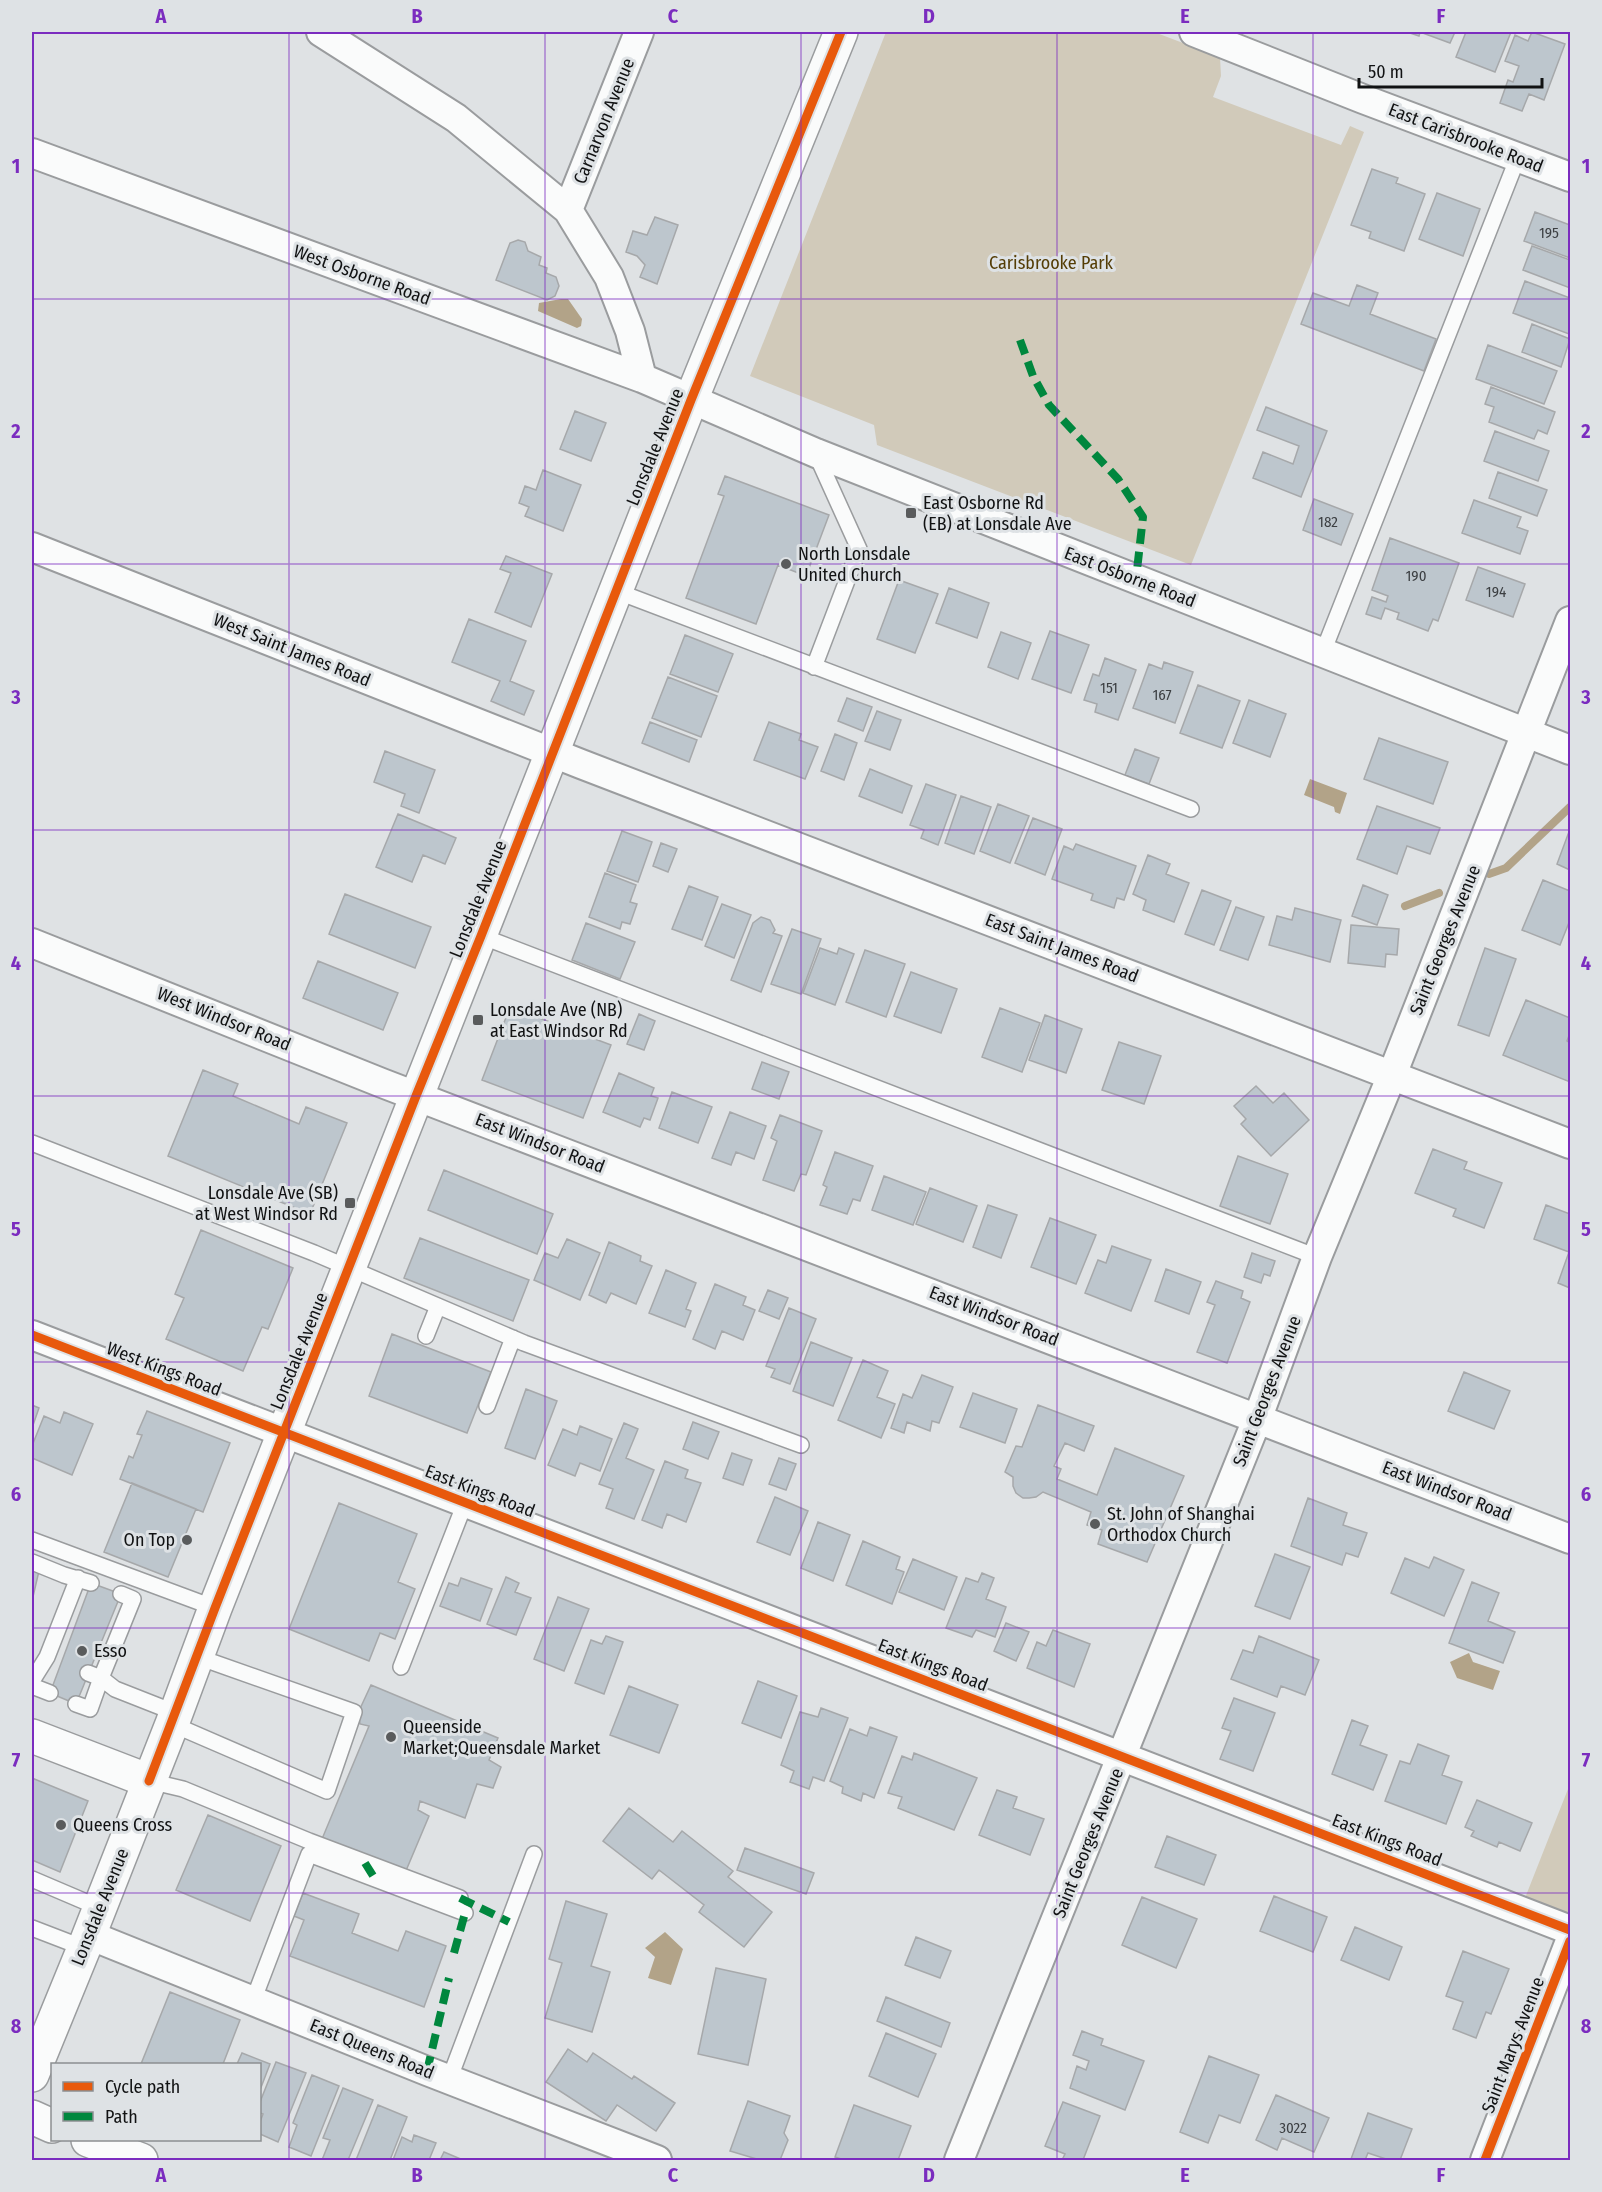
<svg xmlns="http://www.w3.org/2000/svg" width="1602" height="2192" font-family="'Fira Sans Condensed',sans-serif">
<style>
.green{fill:#d1caba}
.water{fill:#b2a388}
.lines{fill:none;stroke-linecap:round;stroke-linejoin:round}
.stream{stroke:#b2a388;stroke-width:8}
.building{fill:#bdc6cd;stroke:#a6a8aa;stroke-width:1.5}
.lane-casing{stroke:#9a9c9e;stroke-width:18}
.street-casing{stroke:#9a9c9e;stroke-width:32}
.secondary-casing{stroke:#9a9c9e;stroke-width:36}
.lane{stroke:#fafbfb;stroke-width:15}
.street{stroke:#fafbfb;stroke-width:28}
.secondary{stroke:#fafbfb;stroke-width:33}
.quiet{stroke:#00873e;stroke-width:8;stroke-dasharray:15 8;stroke-linecap:butt}
.cycleway-casing{stroke:#dee2e5;stroke-width:13}
.cycleway{stroke:#e8590c;stroke-width:9}
.grid{fill:none;stroke:#7b2cbf;stroke-width:1.5;stroke-opacity:0.55}
.poi-dot{fill:#595b5c;stroke:#dee2e5;stroke-width:2}
.labels{text-anchor:middle;dominant-baseline:central;stroke-width:6;stroke-linejoin:round;paint-order:stroke}
.number-label{font-size:15px;fill:#3c3f42}
.street-label{font-size:18px;fill:#111213;stroke:#dee2e5}
.park-label{font-size:18px;fill:#543d06;stroke:#dee2e5}
.poi-label{font-size:18px;fill:#111213;stroke:#dee2e5;text-anchor:start}
.neatline{fill:none;stroke:#7b2cbf;stroke-width:2}
.grid-label{font-size:20px;text-anchor:middle;font-weight:bold;fill:#7b2cbf}
</style>
<rect width="100%" height="100%" fill="#dfe2e4"/>
<path class="green" d="M886,32H1154L1220,57L1221,76L1213,97L1341,145L1350,126L1364,132L1191,565L877,445L874,425L750,376Z
M1570,1784V1916L1525,1898Z"/>
<path class="water" d="M561,299H568L582,319L581,326L577,328L538,311L539,303Z
M1310,779L1347,793L1340,814L1335,812L1334,807L1304,795Z
M1469,1653L1473,1662L1500,1671L1493,1690L1457,1678L1450,1662Z
M665,1932L683,1949L671,1985L648,1978L655,1957L645,1948Z"/>
<g class="lines">
<path class="stream" d="M1489,874L1506,868L1570,807
M1405,906L1439,893"/>
</g>
<path class="building" d="M1407,32H1455L1450,43L1420,32L1419,36Z
M1466,32H1511L1495,72L1456,57Z
M1532,32L1565,44L1544,100L1529,94L1522,111L1500,103L1508,80L1513,82L1519,66L1505,61L1515,35L1528,41Z
M1372,169L1398,178L1396,183L1425,194L1404,251L1369,238L1371,232L1351,225Z
M1437,193L1480,209L1463,256L1419,239Z
M1535,212L1570,225V258L1524,241Z
M655,217L678,225L657,284L640,277L645,265L637,256L626,252L633,231L647,235Z
M518,240L525,242L528,251L541,257L539,265L547,268L546,273L556,277L559,286L555,296L547,300L496,280L510,243Z
M1532,246L1570,260V288L1523,270Z
M1525,281L1570,298L1569,334L1513,313Z
M1357,285L1378,293L1370,314L1436,339L1424,371L1301,324L1313,293L1349,306Z
M1532,324L1570,339L1561,367L1522,352Z
M1488,345L1557,371L1544,404L1476,379Z
M1491,387L1555,412L1547,434L1538,430L1534,439L1489,422L1494,407L1485,404Z
M1266,407L1327,431L1301,497L1253,478L1263,452L1293,464L1299,446L1257,430Z
M575,411L606,423L591,461L560,449Z
M1495,431L1549,451L1538,481L1484,461Z
M543,470L581,485L563,531L525,516L529,507L519,503L525,486L536,490Z
M1498,472L1547,490L1537,516L1489,498Z
M725,476L829,515L806,576L778,565L756,624L686,598L724,496L718,494Z
M1314,499L1353,514L1341,545L1303,530Z
M1474,500L1521,517L1517,527L1528,531L1520,554L1462,533Z
M1390,538L1459,563L1438,621L1433,619L1428,631L1397,619L1399,613L1385,608L1381,619L1366,614L1372,597L1386,602L1388,596L1372,590Z
M506,556L552,574L531,627L495,612L511,573L500,569Z
M1478,567L1525,584L1513,617L1466,600Z
M899,580L938,594L915,653L877,639Z
M949,588L989,603L977,638L936,623Z
M469,619L526,641L510,681L534,691L524,715L491,701L500,681L452,662Z
M1050,631L1089,645L1071,693L1032,679Z
M1001,632L1031,643L1018,679L988,667Z
M685,635L733,654L718,692L670,674Z
M1105,658L1136,670L1118,720L1095,712L1097,704L1084,700L1093,674L1099,676Z
M1164,662L1193,672L1175,723L1133,708L1149,664L1162,669Z
M668,677L717,696L701,737L652,718Z
M1198,685L1240,701L1222,748L1180,733Z
M847,698L872,707L863,731L838,721Z
M1249,700L1286,714L1270,757L1233,743Z
M877,711L901,720L890,750L865,741Z
M650,722L697,740L689,762L642,743Z
M769,722L801,734L799,740L818,747L805,779L754,760Z
M835,734L857,743L844,780L821,771Z
M1379,738L1448,762L1433,804L1364,779Z
M1135,749L1159,758L1149,784L1125,775Z
M385,751L435,770L419,813L401,806L405,794L374,782Z
M870,769L912,786L902,813L859,796Z
M926,784L956,795L938,845L921,838L924,830L910,825Z
M961,796L991,807L974,854L945,843Z
M998,804L1029,816L1010,863L980,851Z
M1377,806L1440,828L1430,854L1407,846L1397,874L1357,859Z
M398,814L456,838L445,864L423,855L412,882L376,867Z
M1033,818L1062,829L1045,875L1015,863Z
M1570,829V870L1557,864Z
M622,831L652,842L638,882L607,871Z
M661,843L677,849L668,872L653,866Z
M1076,844L1136,866L1124,900L1117,898L1114,908L1091,900L1093,894L1052,879L1064,846L1073,850Z
M1148,855L1170,864L1166,874L1189,883L1174,922L1143,910L1146,900L1133,894Z
M605,873L636,885L630,902L637,904L630,924L622,922L620,929L589,917Z
M1543,880L1570,891V920L1560,945L1522,930Z
M1363,885L1388,895L1377,925L1352,916Z
M689,886L718,897L702,940L672,929Z
M1202,890L1231,901L1214,945L1185,934Z
M345,894L431,927L415,968L329,934Z
M722,904L751,915L734,958L705,946Z
M1236,907L1264,917L1248,960L1220,950Z
M1295,908L1341,920L1330,962L1269,945L1277,916L1292,920Z
M761,917L770,920L775,930L773,933L782,936L761,992L731,980L753,923Z
M586,923L635,942L620,979L572,960Z
M1351,925L1399,929L1397,955L1386,954L1385,967L1348,963Z
M792,929L821,939L801,994L771,984Z
M820,948L837,954L839,948L854,954L835,1005L803,993Z
M1485,948L1516,959L1489,1036L1458,1025Z
M865,950L905,964L886,1017L846,1002Z
M318,961L398,993L383,1030L303,998Z
M911,972L957,989L941,1033L894,1016Z
M1526,1000L1570,1018V1033L1567,1041L1570,1043V1082L1503,1055Z
M510,1007L611,1045L583,1118L482,1080Z
M1000,1008L1040,1023L1022,1072L982,1057Z
M639,1014L655,1021L644,1050L627,1044Z
M1045,1015L1082,1029L1066,1073L1029,1060Z
M1119,1042L1161,1056L1144,1104L1102,1090Z
M762,1062L789,1072L779,1099L752,1089Z
M203,1070L238,1084L233,1096L299,1124L306,1107L347,1123L310,1214L168,1156Z
M619,1073L654,1088L651,1096L658,1098L650,1120L644,1118L640,1127L603,1112Z
M1256,1086L1273,1103L1284,1093L1309,1120L1271,1156L1241,1124L1246,1119L1234,1106Z
M672,1092L712,1107L698,1143L659,1128Z
M730,1112L766,1126L754,1159L736,1152L731,1165L712,1158Z
M780,1115L822,1131L806,1175L801,1174L794,1191L763,1180L777,1141L771,1138Z
M1433,1149L1467,1162L1464,1169L1502,1183L1484,1228L1453,1216L1456,1209L1415,1193Z
M835,1152L873,1166L860,1201L853,1199L847,1214L820,1205L827,1187L823,1185Z
M1238,1156L1288,1174L1270,1224L1220,1206Z
M444,1170L553,1214L537,1254L428,1210Z
M884,1176L926,1192L913,1225L872,1210Z
M930,1188L977,1206L963,1242L916,1224Z
M988,1205L1017,1215L1001,1258L973,1247Z
M1546,1205L1570,1214V1288L1558,1283L1569,1252L1534,1239Z
M1050,1218L1096,1235L1076,1284L1031,1267Z
M201,1230L293,1268L268,1329L262,1327L243,1371L166,1339L184,1298L175,1294Z
M420,1238L529,1280L513,1321L404,1278Z
M567,1239L600,1253L580,1300L534,1280L545,1253L558,1258Z
M609,1242L641,1256L640,1261L652,1266L636,1304L611,1293L606,1303L589,1295Z
M1112,1246L1151,1260L1131,1311L1085,1293L1098,1260L1106,1263Z
M1252,1253L1275,1261L1270,1276L1264,1274L1261,1283L1244,1277Z
M1166,1269L1201,1282L1189,1314L1155,1301Z
M666,1270L696,1283L686,1309L691,1311L685,1327L649,1313Z
M1216,1281L1243,1291L1241,1298L1250,1302L1227,1363L1197,1352L1215,1305L1207,1302Z
M715,1284L746,1297L743,1305L755,1310L743,1340L722,1331L715,1349L693,1339Z
M768,1290L788,1298L779,1319L759,1311Z
M789,1308L816,1319L790,1384L771,1377L775,1369L766,1366Z
M392,1334L491,1372L467,1433L369,1396Z
M811,1342L852,1358L833,1406L793,1391Z
M863,1360L888,1371L877,1397L895,1404L881,1438L838,1420Z
M1464,1372L1510,1391L1494,1429L1448,1411Z
M922,1375L953,1387L939,1423L932,1421L930,1431L907,1422L904,1433L891,1428L903,1394L912,1398Z
M526,1389L557,1401L535,1459L505,1448Z
M973,1393L1017,1409L1005,1443L960,1427Z
M32,1405L39,1408L32,1428Z
M1038,1405L1094,1426L1084,1451L1065,1443L1054,1466L1061,1469L1057,1479L1097,1495L1115,1448L1184,1476L1147,1562L1098,1544L1102,1530L1087,1525L1091,1512L1043,1492L1036,1497L1029,1498H1023L1016,1493L1013,1486V1477L1005,1472L1016,1446L1022,1447Z
M147,1411L230,1443L203,1512L120,1479L129,1456L133,1458L142,1435L137,1434Z
M64,1412L93,1424L72,1475L32,1458V1446L44,1416L60,1423Z
M693,1422L719,1432L708,1459L683,1449Z
M624,1423L638,1429L626,1458L654,1470L634,1519L606,1508L613,1489L599,1484Z
M580,1426L612,1439L600,1471L580,1463L575,1476L548,1465L563,1429L577,1435Z
M732,1453L752,1460L743,1485L723,1478Z
M779,1458L796,1464L786,1490L769,1484Z
M665,1461L688,1470L685,1478L701,1483L686,1522L667,1514L662,1528L642,1520Z
M132,1483L196,1509L168,1577L104,1552Z
M775,1497L808,1511L790,1555L757,1542Z
M1308,1498L1347,1513L1343,1525L1367,1533L1358,1557L1346,1553L1342,1565L1291,1546Z
M339,1503L417,1534L398,1582L415,1589L395,1639L380,1633L369,1661L289,1629Z
M818,1522L850,1535L833,1581L801,1568Z
M863,1541L900,1557L896,1569L904,1572L892,1604L846,1585Z
M1275,1554L1310,1567L1290,1619L1255,1606Z
M1434,1557L1464,1570L1444,1616L1391,1593L1405,1558L1429,1568Z
M913,1559L957,1577L944,1610L899,1592Z
M32,1568L39,1571L32,1601Z
M982,1573L994,1578L986,1599L1006,1607L995,1637L976,1630L972,1637L946,1628L966,1578L978,1582Z
M506,1577L519,1583L515,1592L531,1598L516,1635L487,1624Z
M461,1578L492,1589L480,1621L440,1606L449,1583L458,1586Z
M1472,1582L1499,1593L1488,1621L1515,1632L1503,1663L1449,1643Z
M91,1583L121,1594L76,1704L50,1693Z
M558,1597L589,1609L564,1671L534,1659Z
M1006,1623L1029,1632L1016,1661L994,1651Z
M1053,1630L1090,1644L1074,1687L1027,1668L1037,1642L1046,1646Z
M606,1636L623,1642L604,1694L575,1683L591,1640L602,1644Z
M1259,1636L1319,1660L1305,1695L1281,1686L1277,1697L1231,1679L1243,1650L1253,1653Z
M758,1681L797,1696L781,1738L742,1723Z
M371,1685L498,1738L489,1760L501,1767L493,1788L477,1784L465,1818L420,1801L418,1810L429,1816L405,1873L322,1839L369,1726L360,1724L358,1713Z
M629,1686L678,1705L659,1753L610,1735Z
M1234,1698L1275,1713L1253,1771L1220,1759L1231,1731L1222,1728Z
M821,1708L848,1718L824,1781L813,1777L809,1789L790,1782L794,1771L781,1765L800,1712L818,1717Z
M1352,1720L1368,1726L1360,1745L1387,1755L1373,1790L1332,1774Z
M870,1727L897,1737L874,1798L863,1793L861,1801L842,1793L843,1787L830,1781L850,1729L867,1736Z
M1418,1744L1449,1756L1442,1775L1462,1782L1446,1824L1385,1801L1400,1761L1410,1764Z
M914,1753L977,1778L954,1830L898,1808L902,1797L888,1793L902,1756L912,1760Z
M32,1778L88,1801L60,1872L32,1860Z
M997,1790L1017,1797L1013,1808L1044,1819L1030,1855L979,1835Z
M1477,1800L1532,1823L1520,1851L1499,1842L1497,1847L1471,1836L1474,1831L1465,1827Z
M629,1808L673,1842L682,1831L733,1871L728,1877L772,1912L744,1947L699,1912L704,1905L659,1870L652,1879L603,1841Z
M208,1815L281,1846L250,1921L176,1890Z
M1167,1836L1216,1855L1204,1885L1155,1867Z
M745,1848L814,1873L806,1894L737,1870Z
M303,1893L359,1914L352,1933L398,1951L406,1931L446,1946L424,2007L290,1956L304,1920L294,1916Z
M1274,1896L1327,1917L1313,1952L1260,1931Z
M1142,1897L1197,1919L1176,1968L1122,1945Z
M566,1901L607,1914L591,1966L610,1972L592,2032L545,2018L562,1963L549,1959Z
M1355,1927L1402,1947L1389,1980L1341,1960Z
M916,1937L951,1951L940,1978L905,1965Z
M1463,1951L1509,1969L1491,2014L1486,2012L1476,2038L1453,2029L1463,2002L1446,1996Z
M716,1968L766,1979L748,2065L698,2054Z
M170,1992L240,2020L223,2064H141Z
M886,1997L950,2023L941,2047L877,2021Z
M1082,2031L1103,2039L1101,2045L1144,2061L1125,2110L1070,2088L1077,2066L1086,2070L1089,2061L1073,2055Z
M886,2033L936,2054L918,2097L869,2076Z
M568,2049L587,2062L593,2053L632,2079L634,2076L675,2103L656,2131L617,2105L606,2121L546,2082Z
M242,2053L270,2064L260,2090V2064H237Z
M1209,2056L1259,2075L1240,2123L1219,2115L1208,2143L1180,2132Z
M276,2062L306,2073L278,2142L260,2134V2122L263,2114L260,2113V2102Z
M312,2075L339,2086L311,2156L289,2147L297,2125L293,2123Z
M343,2088L373,2100L348,2160H322L330,2140L323,2138Z
M1276,2095L1329,2118L1314,2152L1282,2138L1277,2150L1256,2140Z
M748,2101L790,2116L784,2133L788,2140L780,2160H760L730,2151Z
M1063,2102L1100,2116L1083,2160H1062L1065,2154L1045,2146Z
M378,2105L407,2117L390,2160L376,2159V2160H356Z
M854,2105L911,2126L898,2160H844L835,2157Z
M1368,2113L1412,2129L1400,2160H1389L1368,2153L1365,2160L1351,2159Z
M414,2135L436,2143L429,2160H393L402,2137L412,2142Z
M444,2152L463,2160H440Z"/>
<g class="lines">
<g class="lane-casing">
<path id="lane" d="M616,591L1191,809
M1323,652L1518,157
M814,667L859,549L816,454
M481,936L1317,1257
M32,1143L314,1253L524,1343L801,1445
M426,1336L438,1306
M487,1406L513,1338
M32,1540L215,1608
M32,1562L64,1575L91,1583
M121,1594L133,1599L101,1678L115,1689L176,1713
M401,1667L465,1503
M32,1681L47,1657L78,1578
M32,1686L50,1693
M76,1704L90,1709L101,1678L88,1673
M172,1724L327,1791L354,1712L198,1657
M149,1781L183,1789L309,1841L460,1898
M32,1879L100,1908
M32,1928L84,1948
M253,2001L309,1854L465,1913
M449,2080L534,1854"/>
</g>
<g class="street-casing">
<path id="street" d="M321,32L456,118L568,210L609,277L630,331L642,378
M1194,32L1363,99L1570,177
M32,153L642,378L816,453L1570,750
M568,210L639,32
M32,547L581,764L1570,1144
M32,943L382,1083L1570,1539
M32,1335L1570,1930
M89,1935L427,2071L657,2160
M959,2160L1258,1417L1317,1257L1392,1075L1570,621
M1485,2160L1570,1941"/>
</g>
<g class="secondary-casing">
<path id="secondary" d="M32,1736L149,1781
M32,2075L84,1948L172,1724L215,1608L691,400L841,32
M32,2117L52,2126
M88,2140L141,2160"/>
</g>
<use href="#lane" class="lane"/>
<use href="#street" class="street"/>
<use href="#secondary" class="secondary"/>
<path class="quiet" d="M1020,340L1033,376L1049,405L1118,479L1143,517L1136,579
M365,1863L375,1879
M460,1898L509,1922
M454,1953L465,1913
M427,2071L449,1978"/>
<g class="cycleway-casing">
<path id="cycleway" d="M32,1335L1570,1930
M149,1781L215,1608L416,1096L481,936L691,400L841,32
M1485,2160L1570,1941"/>
</g>
<use href="#cycleway" class="cycleway"/>
</g>
<path class="grid" d="M289,32V2160M545,32V2160M801,32V2160M1057,32V2160M1313,32V2160M32,299H1570M32,564H1570M32,830H1570M32,1096H1570M32,1362H1570M32,1628H1570M32,1893H1570"/>
<g class="poi-dot">
<rect x="905" y="507" width="12" height="12" rx="3"/>
<circle cx="786" cy="564" r="6"/>
<rect x="472" y="1014" width="12" height="12" rx="3"/>
<rect x="344" y="1197" width="12" height="12" rx="3"/>
<circle cx="1095" cy="1524" r="6"/>
<circle cx="187" cy="1540" r="6"/>
<circle cx="82" cy="1651" r="6"/>
<circle cx="391" cy="1737" r="6"/>
<circle cx="61" cy="1825" r="6"/>
</g>
<g class="labels">
<g class="number-label">
<text x="1549" y="233">195</text>
<text x="1328" y="522">182</text>
<text x="1416" y="576">190</text>
<text x="1496" y="592">194</text>
<text x="1109" y="688">151</text>
<text x="1162" y="695">167</text>
<text x="1293" y="2128">3022</text>
</g>
<g class="street-label">
<text transform="translate(604 121) rotate(-68)">Carnarvon Avenue</text>
<text transform="translate(1466 138) rotate(21)">East Carisbrooke Road</text>
<text transform="translate(362 275) rotate(20)">West Osborne Road</text>
<text transform="translate(655 447) rotate(-68)">Lonsdale Avenue</text>
<text transform="translate(1130 577) rotate(21)">East Osborne Road</text>
<text transform="translate(292 650) rotate(22)">West Saint James Road</text>
<text transform="translate(478 899) rotate(-68)">Lonsdale Avenue</text>
<text transform="translate(1445 940) rotate(-68)">Saint Georges Avenue</text>
<text transform="translate(1062 948) rotate(21)">East Saint James Road</text>
<text transform="translate(224 1019) rotate(22)">West Windsor Road</text>
<text transform="translate(540 1143) rotate(21)">East Windsor Road</text>
<text transform="translate(994 1316) rotate(21)">East Windsor Road</text>
<text transform="translate(299 1351) rotate(-68)">Lonsdale Avenue</text>
<text transform="translate(164 1369) rotate(21)">West Kings Road</text>
<text transform="translate(1267 1391) rotate(-69)">Saint Georges Avenue</text>
<text transform="translate(480 1491) rotate(21)">East Kings Road</text>
<text transform="translate(1447 1491) rotate(21)">East Windsor Road</text>
<text transform="translate(933 1665) rotate(21)">East Kings Road</text>
<text transform="translate(1387 1840) rotate(21)">East Kings Road</text>
<text transform="translate(1088 1843) rotate(-68)">Saint Georges Avenue</text>
<text transform="translate(100 1907) rotate(-68)">Lonsdale Avenue</text>
<text transform="translate(1513 2045) rotate(-69)">Saint Marys Avenue</text>
<text transform="translate(372 2049) rotate(22)">East Queens Road</text>
</g>
<g class="park-label">
<text x="1051" y="263">Carisbrooke Park</text>
</g>
<g class="poi-label">
<text x="923" y="503">East Osborne Rd<tspan x="923" dy="21">(EB) at Lonsdale Ave</tspan></text>
<text x="798" y="554">North Lonsdale<tspan x="798" dy="21">United Church</tspan></text>
<text x="490" y="1010">Lonsdale Ave (NB)<tspan x="490" dy="21">at East Windsor Rd</tspan></text>
<text x="338" y="1193" text-anchor="end">Lonsdale Ave (SB)<tspan x="338" dy="21">at West Windsor Rd</tspan></text>
<text x="1107" y="1514">St. John of Shanghai<tspan x="1107" dy="21">Orthodox Church</tspan></text>
<text x="175" y="1540" text-anchor="end">On Top</text>
<text x="94" y="1651">Esso</text>
<text x="403" y="1727">Queenside<tspan x="403" dy="21">Market;Queensdale Market</tspan></text>
<text x="73" y="1825">Queens Cross</text>
</g>
</g>
<rect width="1602" height="2192" fill="none" stroke="#dee2e5" stroke-width="66"/>
<rect x="51" y="2063" width="210" height="78" fill="#dee2e5" stroke="#8c8f91" stroke-width="1.5"/>
<rect x="63" y="2082" width="30" height="9" fill="#e8590c" stroke="#8c8f91" stroke-width="1.5"/>
<text x="105" y="2093" font-size="18" fill="#111213">Cycle path</text>
<rect x="63" y="2112" width="30" height="9" fill="#00873e" stroke="#8c8f91" stroke-width="1.5"/>
<text x="105" y="2123" font-size="18" fill="#111213">Path</text>
<path d="M1359 78v9h183v-9" fill="none" stroke="#111213" stroke-width="3"/>
<text x="1368" y="78" font-size="18" fill="#111213" stroke="#dee2e5" stroke-width="4.5" paint-order="stroke">50 m</text>
<rect x="33" y="33" width="1536" height="2126" class="neatline"/>
<g class="grid-label">
<text x="161" y="23">A</text>
<text x="417" y="23">B</text>
<text x="673" y="23">C</text>
<text x="929" y="23">D</text>
<text x="1185" y="23">E</text>
<text x="1441" y="23">F</text>
<text x="16" y="173">1</text>
<text x="1586" y="173">1</text>
<text x="16" y="438">2</text>
<text x="1586" y="438">2</text>
<text x="16" y="704">3</text>
<text x="1586" y="704">3</text>
<text x="16" y="970">4</text>
<text x="1586" y="970">4</text>
<text x="16" y="1236">5</text>
<text x="1586" y="1236">5</text>
<text x="16" y="1501">6</text>
<text x="1586" y="1501">6</text>
<text x="16" y="1767">7</text>
<text x="1586" y="1767">7</text>
<text x="16" y="2033">8</text>
<text x="1586" y="2033">8</text>
<text x="161" y="2182">A</text>
<text x="417" y="2182">B</text>
<text x="673" y="2182">C</text>
<text x="929" y="2182">D</text>
<text x="1185" y="2182">E</text>
<text x="1441" y="2182">F</text>
</g>
</svg>
